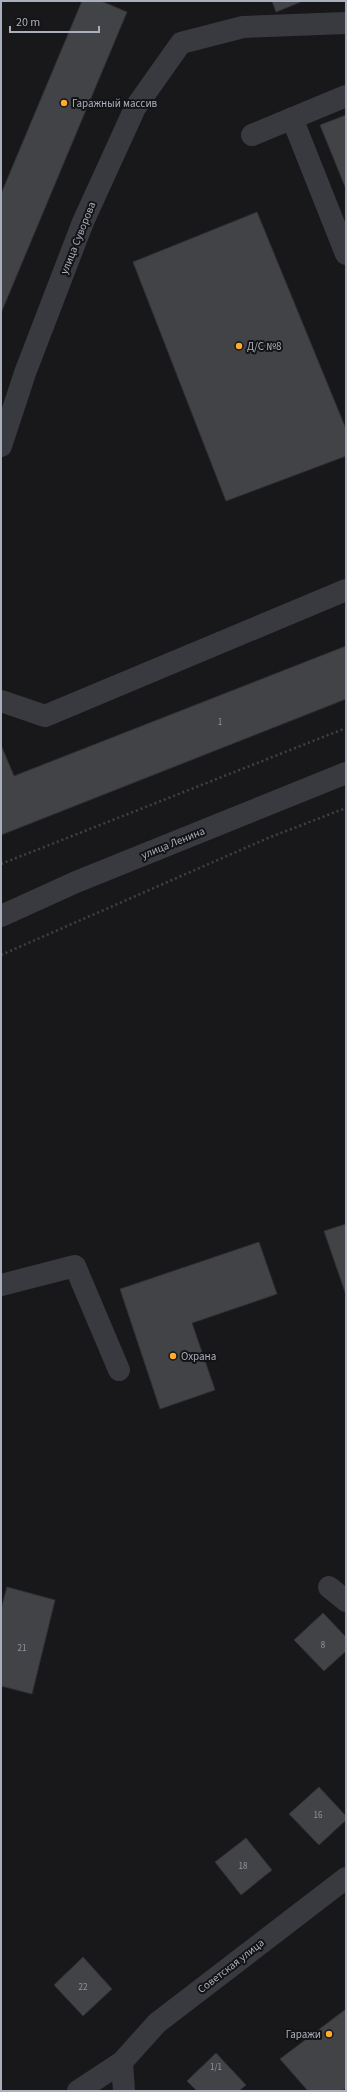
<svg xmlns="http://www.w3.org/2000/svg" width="347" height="2092" font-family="'Source Sans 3',sans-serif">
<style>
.building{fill:#424347;stroke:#313236}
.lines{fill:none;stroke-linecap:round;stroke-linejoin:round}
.path{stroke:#3e4147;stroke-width:2.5;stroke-dasharray:2 3;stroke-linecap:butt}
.minor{stroke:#383a40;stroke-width:22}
.poi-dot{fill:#ffab2b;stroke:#131315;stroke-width:1.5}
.labels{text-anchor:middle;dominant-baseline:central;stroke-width:4;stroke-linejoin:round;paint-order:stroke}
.number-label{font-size:9px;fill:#8f949e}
.poi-label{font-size:11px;fill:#a9afbb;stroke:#131315;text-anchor:start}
.street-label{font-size:11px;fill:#a9afbb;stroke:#131315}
</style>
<rect width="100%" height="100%" fill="#18181a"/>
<path class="building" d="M82,1H101L127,12L1,313V194Z
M272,1H303L276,12Z
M346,115V189L320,125Z
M257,212L346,429V456L226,501L133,262Z
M346,646V699L1,835V745L14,776Z
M346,1224V1295L324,1231Z
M259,1242L277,1294L192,1323L215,1390L160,1409L120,1289Z
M7,1587L55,1600L32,1694L1,1686V1609Z
M323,1613L346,1637V1651L324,1671L294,1640Z
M319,1787L346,1816V1820L319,1845L289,1814Z
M246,1838L272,1870L241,1895L215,1862Z
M83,1957L112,1989L83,2016L54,1985Z
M346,2009V2088L342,2091H308L280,2059Z
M216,2053L246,2085L239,2091H197L187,2081Z"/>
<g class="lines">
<path class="path" d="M1,864L346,728
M1,955L268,838L346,808"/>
<path class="minor" d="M292,118L346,254
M252,135L346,96
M1,446L25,373L83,222L135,108L181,43L243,27L346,23
M1,701L45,716L346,590
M1,916L76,882L346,773
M1,1285L75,1266L119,1370
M329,1587L346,1601
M122,2062L124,2091
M78,2091L122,2062L157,2023L346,1878"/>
</g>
<g class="poi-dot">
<circle cx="64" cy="103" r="4"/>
<circle cx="239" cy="346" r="4"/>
<circle cx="173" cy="1356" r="4"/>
<circle cx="329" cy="2034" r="4"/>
</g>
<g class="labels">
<g class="number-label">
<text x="220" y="722">1</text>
<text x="323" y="1645">8</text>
<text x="22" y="1648">21</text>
<text x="318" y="1815">16</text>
<text x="243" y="1866">18</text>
<text x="83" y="1987">22</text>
<text x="216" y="2067">1/1</text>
</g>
<g class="poi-label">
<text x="72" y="103">Гаражный массив</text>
<text x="247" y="346">Д/С №8</text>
<text x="181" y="1356">Охрана</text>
<text x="321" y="2034" text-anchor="end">Гаражи</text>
</g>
<g class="street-label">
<text transform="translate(78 238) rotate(-68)">улица Суворова</text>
<text transform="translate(173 843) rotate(-22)">улица Ленина</text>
<text transform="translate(231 1966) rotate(-38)">Советская улица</text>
</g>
</g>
<rect width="347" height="2092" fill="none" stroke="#a9afbb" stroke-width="4"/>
<path d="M10 26v6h89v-6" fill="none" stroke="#a9afbb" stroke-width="2"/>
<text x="16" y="26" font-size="12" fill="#a9afbb" stroke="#131315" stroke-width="3" paint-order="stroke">20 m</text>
</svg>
